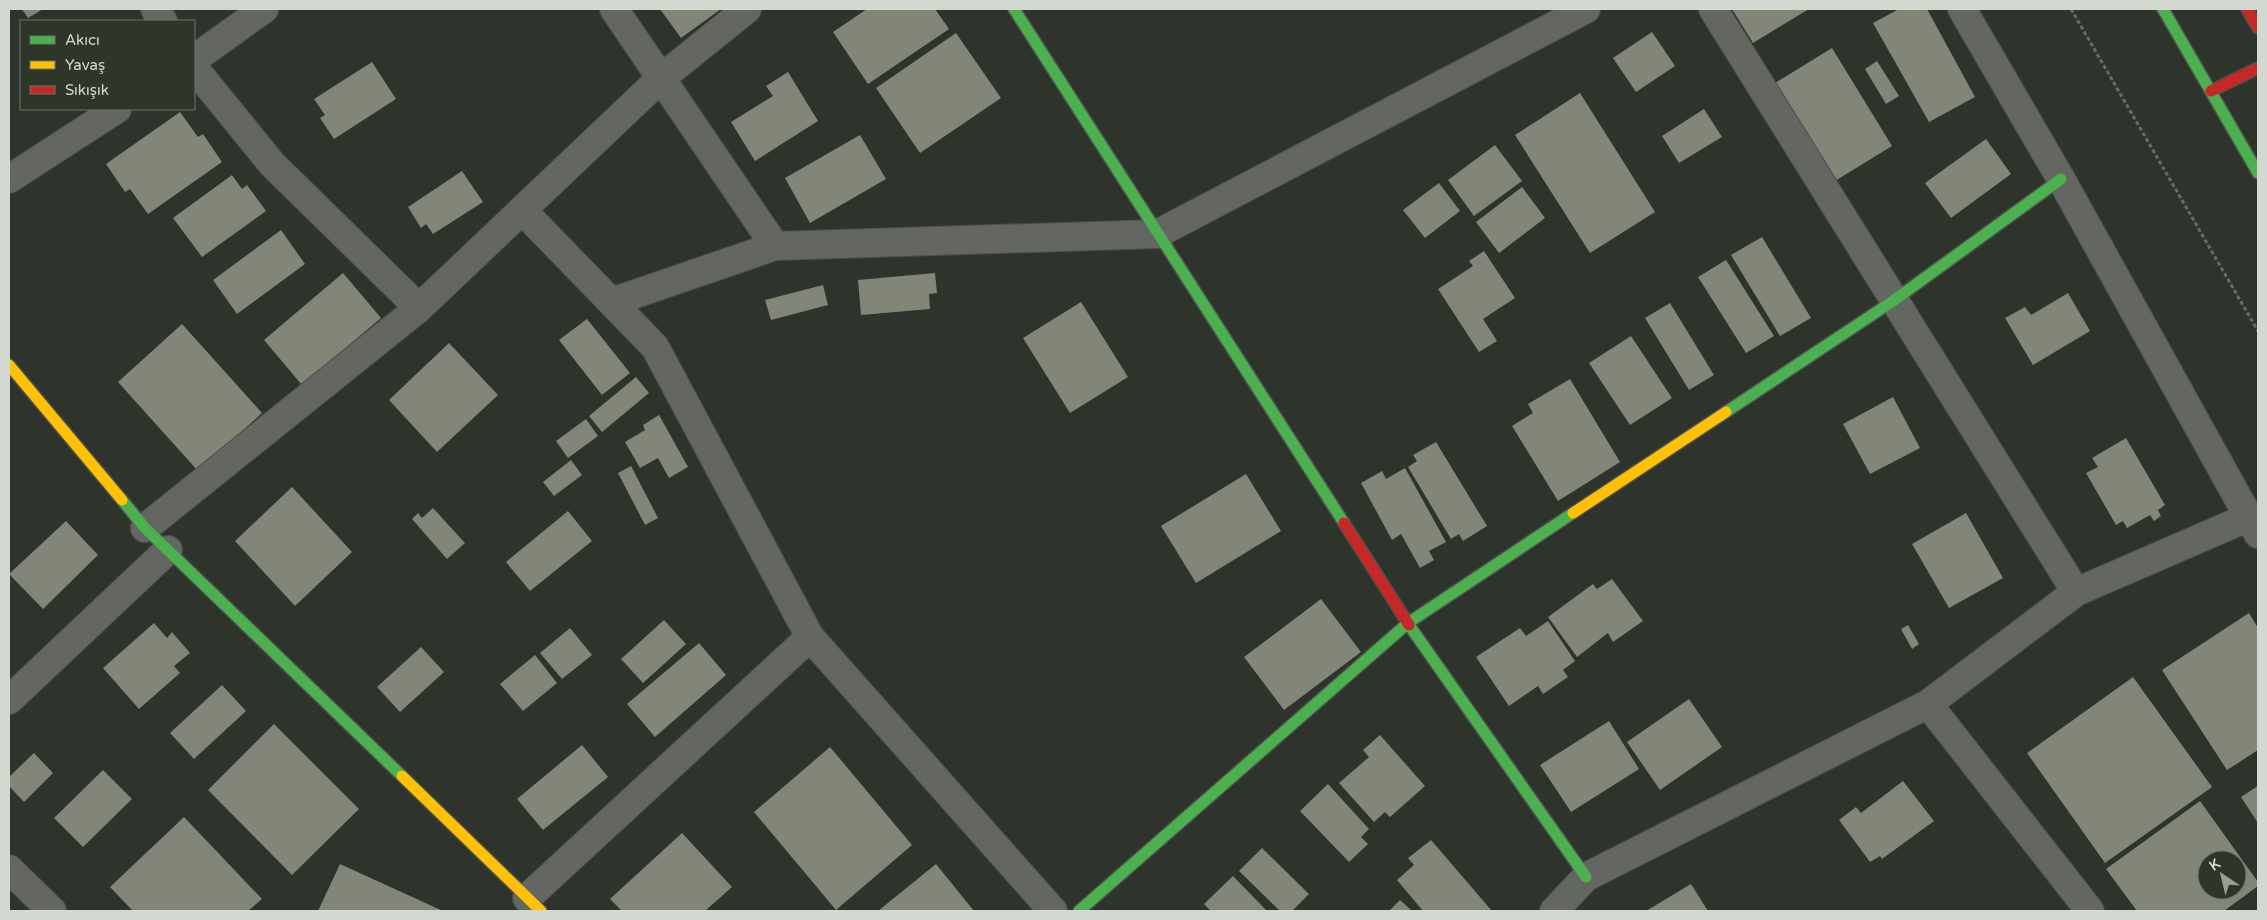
<svg xmlns="http://www.w3.org/2000/svg" width="2267" height="920" font-family="'Varela Round',sans-serif">
<style>
.building{fill:#828678;fill-rule:evenodd}
.lines{fill:none;stroke-linecap:round;stroke-linejoin:round}
.street-casing{stroke:#4c504a;stroke-width:30}
.fast-casing{stroke:#4c504a;stroke-width:14}
.slow-casing{stroke:#4c504a;stroke-width:14}
.jam-casing{stroke:#4c504a;stroke-width:14}
.path{stroke:#686b66;stroke-width:3;stroke-dasharray:4 2.5;stroke-linecap:butt}
.street{stroke:#636661;stroke-width:28}
.fast{stroke:#4caf50;stroke-width:11}
.slow{stroke:#ffc107;stroke-width:11}
.jam{stroke:#c62828;stroke-width:11}
</style>
<rect width="100%" height="100%" fill="#2e332c"/>
<path class="building" d="M22,9H43L28,18Z
M660,9H721L681,38Z
M867,9H935L949,29L868,84L833,32Z
M1732,9H1809L1753,43Z
M1899,9H1927L1975,97L1929,122L1873,23Z
M1652,32L1675,66L1636,92L1613,58Z
M956,33L1001,98L920,153L876,88Z
M1832,48L1892,146L1835,181L1775,83Z
M1877,61L1899,96L1886,104L1865,69Z
M372,62L396,99L334,139L320,118L325,115L314,99Z
M788,72L818,121L755,161L731,122L773,96L766,86Z
M1580,93L1655,212L1590,253L1515,135Z
M1704,109L1722,137L1679,163L1662,136Z
M180,112L198,137L203,134L222,162L148,214L130,189L125,192L106,164Z
M860,135L886,179L810,223L785,178Z
M1986,139L2011,174L1951,218L1925,183Z
M1495,145L1522,181L1474,216L1448,180Z
M462,171L483,202L433,234L426,224L421,228L408,207Z
M232,175L242,189L247,185L266,211L202,257L173,218Z
M1439,183L1460,211L1425,238L1403,210Z
M1522,187L1545,218L1499,253L1476,222Z
M281,230L305,264L237,314L213,280Z
M1762,237L1811,318L1780,336L1731,255Z
M1484,251L1515,298L1483,319L1497,341L1479,352L1438,289L1473,266L1469,261Z
M1726,260L1774,336L1746,353L1698,277Z
M343,273L381,318L302,385L264,340Z
M935,273L937,293L929,294L930,309L861,315L858,280Z
M823,285L828,305L771,320L765,300Z
M2068,293L2090,331L2033,365L2005,318L2025,307L2031,315Z
M1081,302L1128,377L1070,413L1023,338Z
M1670,303L1714,375L1689,390L1645,318Z
M587,319L630,373L602,395L559,340Z
M182,324L262,413L198,471L118,382Z
M1631,336L1672,398L1630,425L1589,363Z
M449,343L498,395L437,452L389,400Z
M636,377L649,393L602,432L589,416Z
M1570,379L1620,462L1558,501L1512,426L1533,413L1528,404Z
M1893,397L1920,448L1870,474L1843,424Z
M659,415L688,467L669,478L658,458L640,468L625,442L645,430L643,425Z
M586,419L598,436L568,458L556,441Z
M2126,438L2165,505L2158,510L2161,516L2154,521L2150,515L2127,528L2123,521L2116,525L2086,473L2098,467L2092,458Z
M1436,442L1487,526L1463,541L1459,534L1451,539L1408,467L1417,461L1413,455Z
M571,460L582,475L554,496L543,482Z
M631,466L658,518L645,525L618,473Z
M1405,468L1446,542L1429,551L1434,560L1420,568L1401,534L1392,540L1361,483L1382,471L1386,479Z
M1246,474L1281,531L1196,583L1161,526Z
M292,487L352,552L295,606L235,541Z
M433,508L465,543L447,559L412,519L418,513L422,518Z
M568,511L592,541L530,591L506,562Z
M1966,513L2003,578L1949,608L1912,544Z
M66,521L98,555L43,609L9,574Z
M1612,579L1643,621L1613,642L1608,633L1577,657L1548,617L1593,584L1597,589Z
M1321,599L1361,652L1284,710L1244,657Z
M2249,613L2258,628V750L2227,770L2162,670Z
M664,620L686,644L643,683L621,659Z
M1548,621L1575,661L1563,670L1568,677L1543,694L1538,686L1509,706L1476,657L1520,628L1526,636Z
M154,623L167,638L172,632L190,653L174,666L180,673L139,709L103,668Z
M1908,625L1919,644L1912,649L1901,629Z
M570,628L592,655L562,679L540,653Z
M699,643L726,675L655,737L627,704Z
M421,647L444,672L400,712L377,687Z
M535,655L557,683L523,711L500,684Z
M2133,677L2212,787L2105,863L2027,753Z
M222,685L246,711L194,759L170,733Z
M1689,699L1722,747L1660,790L1627,742Z
M1609,721L1639,769L1571,812L1540,765Z
M274,724L359,809L292,875L208,790Z
M1380,735L1425,786L1390,817L1385,812L1374,822L1339,783L1369,757L1363,750Z
M582,745L608,777L543,830L517,799Z
M830,747L912,845L836,910L754,812Z
M34,753L53,773L24,802L9,786V777Z
M103,770L132,799L83,847L54,818Z
M1903,781L1934,821L1882,859L1880,856L1870,862L1839,820L1856,807L1861,813Z
M1328,784L1369,829L1361,837L1368,844L1349,862L1300,811Z
M2258,786V823L2241,797Z
M2200,801L2258,882V886L2224,911H2137L2106,869ZM2207,860H2237V890H2207Z
M184,817L262,899L248,911H133L110,887Z
M682,833L732,887L705,911H622L610,899Z
M1431,840L1492,911H1423L1397,880L1414,865L1408,858Z
M1262,848L1309,894L1292,911H1280L1239,871Z
M340,864L443,911H318Z
M936,864L974,911H878Z
M1233,876L1267,911H1211L1204,904Z
M1691,884L1708,911H1646Z
M1400,900L1412,911H1389Z"/>
<g class="lines">
<g class="street-casing">
<path id="street" d="M155,9L163,21
M614,9L775,246
M1713,9L2076,592
M1962,9L2061,179L2258,534
M194,59L264,9
M194,68L272,164L419,308
M9,179L117,109
M522,210L655,347L810,637L1053,911
M612,302L775,246L1157,234L1586,9
M145,528L419,308L660,79L747,9
M9,700L168,550
M1928,704L2090,911
M9,869L52,911
M527,898L810,637
M1554,911L1586,877L1928,704L2076,592L2249,517"/>
</g>
<g class="fast-casing">
<path id="fast" d="M1014,9L1344,523
M2163,9L2258,173
M1726,412L1893,301L2061,179
M122,500L145,528L402,776
M1409,625L1586,877
M1079,911L1408,623L1573,513"/>
</g>
<g class="slow-casing">
<path id="slow" d="M9,365L122,500
M1573,513L1726,412
M402,776L541,911"/>
</g>
<g class="jam-casing">
<path id="jam" d="M2247,9L2258,28
M2211,91L2258,68
M1344,523L1409,625"/>
</g>
<path class="path" d="M2071,9L2258,331"/>
<use href="#street" class="street"/>
<use href="#fast" class="fast"/>
<use href="#slow" class="slow"/>
<use href="#jam" class="jam"/>
</g>
<rect width="2267" height="920" fill="none" stroke="#d3d9d1" stroke-width="20"/>
<rect x="20" y="20" width="175" height="90" fill="#2d3629" stroke="#6f776c"/>
<rect x="30" y="36" width="25" height="8" fill="#4caf50" stroke="#6f776c"/>
<text x="65" y="45" font-size="15" fill="#d3d9d1">Akıcı</text>
<rect x="30" y="61" width="25" height="8" fill="#ffc107" stroke="#6f776c"/>
<text x="65" y="70" font-size="15" fill="#d3d9d1">Yavaş</text>
<rect x="30" y="86" width="25" height="8" fill="#c62828" stroke="#6f776c"/>
<text x="65" y="95" font-size="15" fill="#d3d9d1">Sıkışık</text>
<g transform="translate(2222 875) rotate(325)"><circle r="24" fill="#2d3629" stroke="#6f776c"/>
<path d="M0-4L9 19L0 12L-9 19Z" fill="#999f97"/>
<text y="-8" font-size="14" font-weight="bold" text-anchor="middle" fill="#d3d9d1">K</text>
</g>
</svg>
